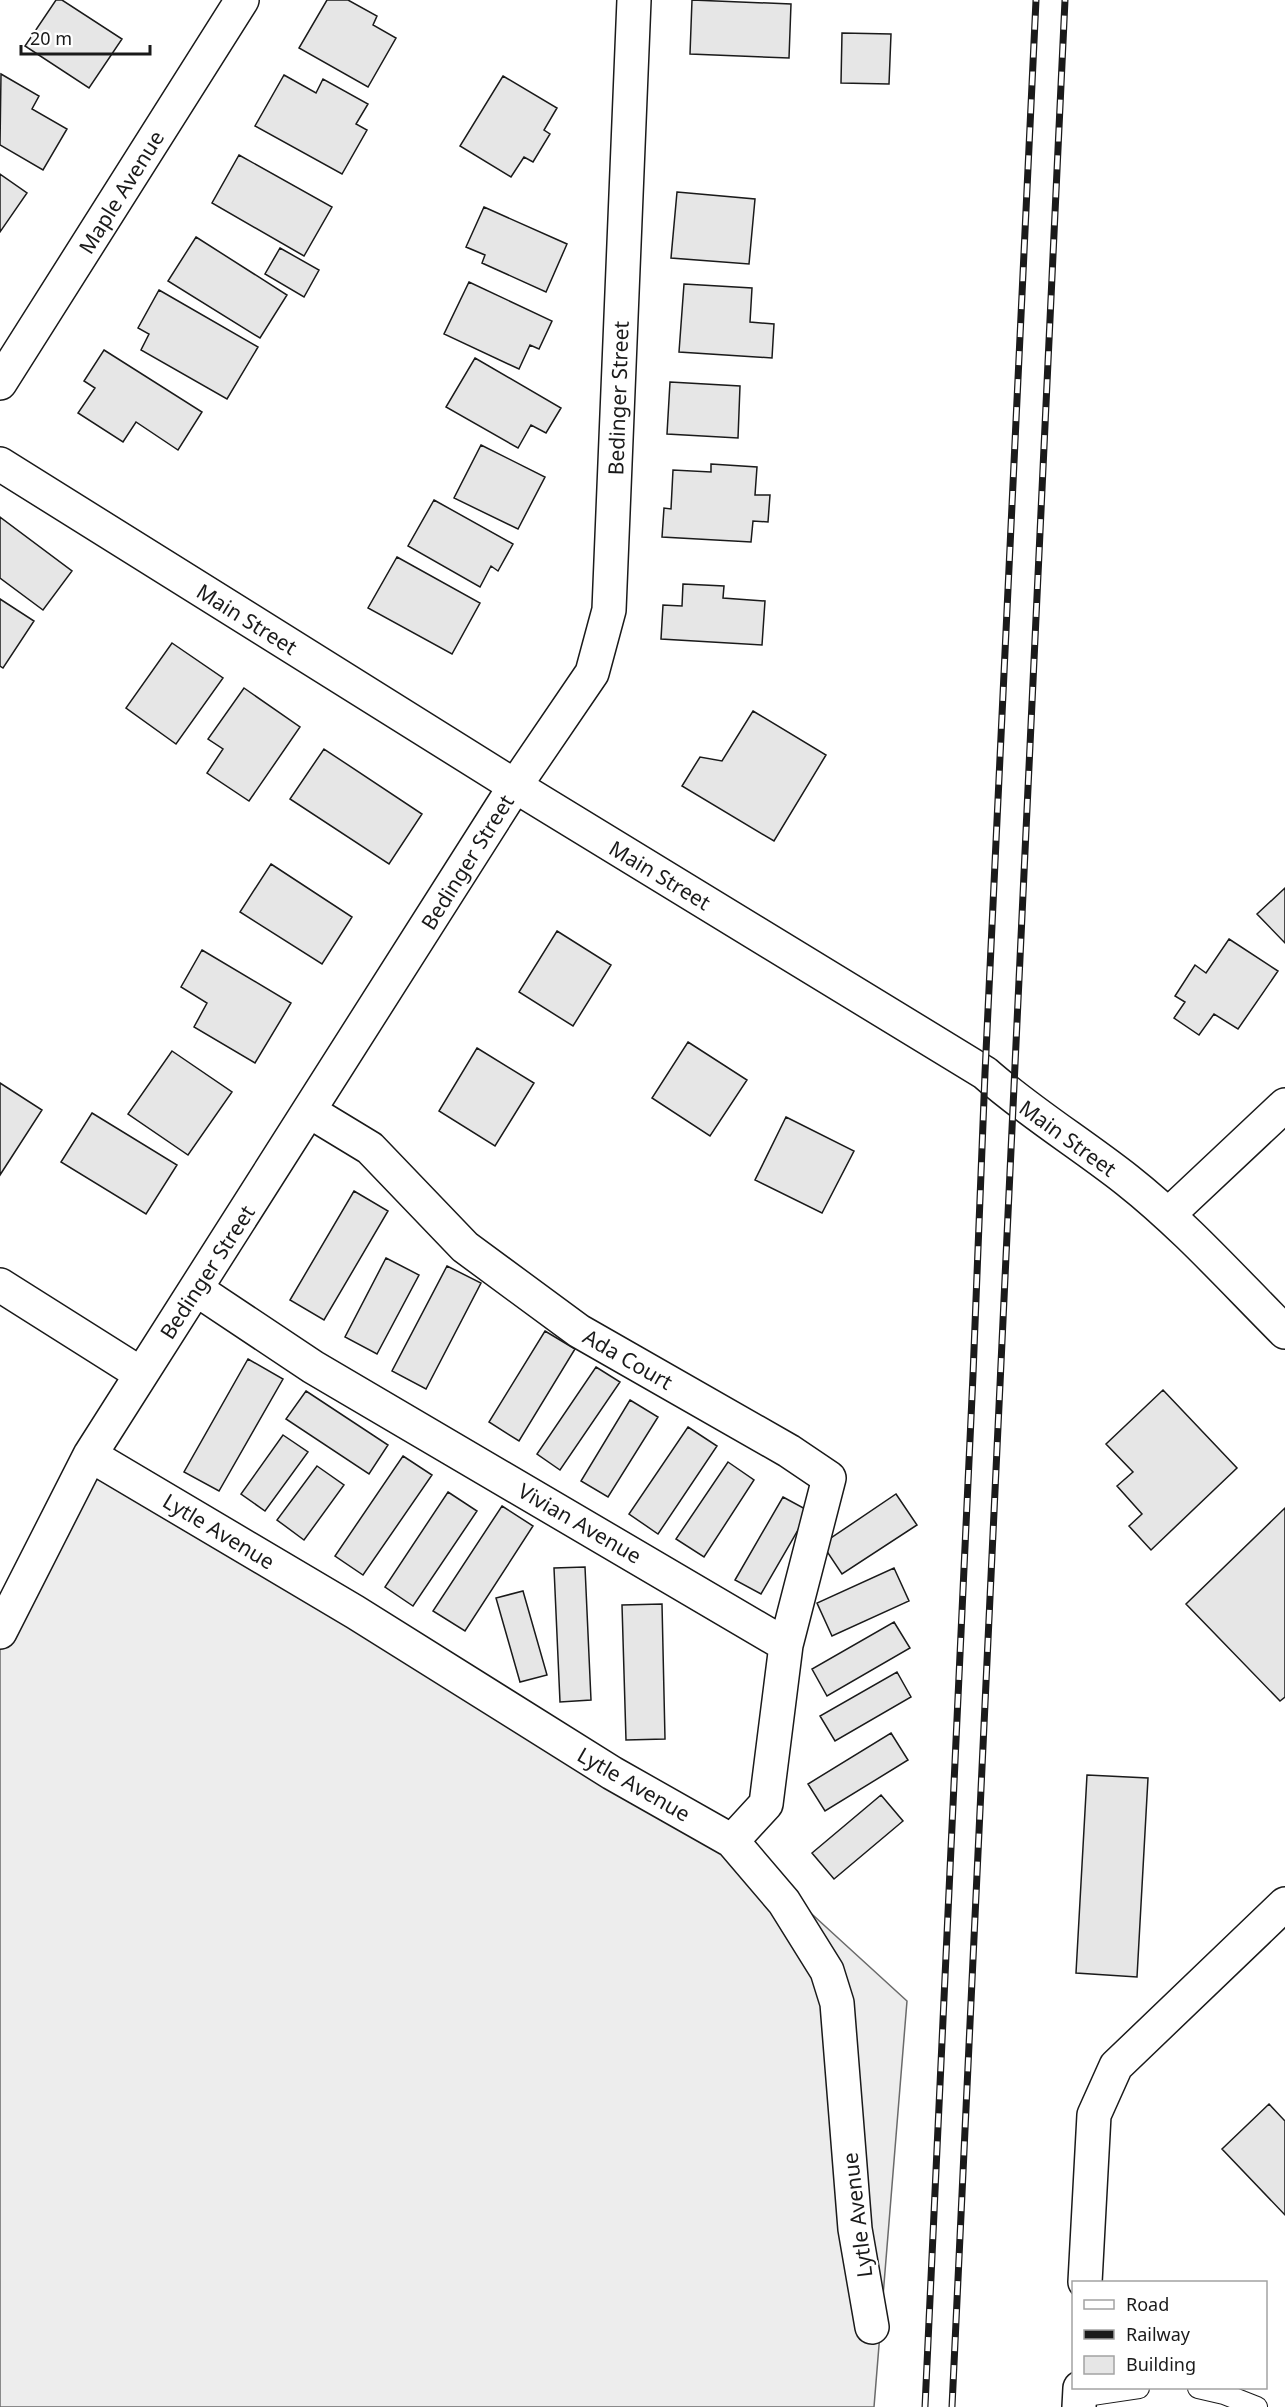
<svg xmlns="http://www.w3.org/2000/svg" width="1285" height="2407" font-family="'Noto Sans',sans-serif">
<style>
.built{fill:#ededed;stroke:#6a6a6a;stroke-width:1.5}
.building{fill:#e6e6e6;stroke:#1a1a1a;stroke-width:1.5}
.lines{fill:none;stroke-linecap:round;stroke-linejoin:round}
.service-casing{stroke:#1a1a1a;stroke-width:22}
.minor-casing{stroke:#1a1a1a;stroke-width:36}
.service{stroke:#fff;stroke-width:20}
.minor{stroke:#fff;stroke-width:33}
.rail-casing{stroke:#1a1a1a;stroke-width:7}
.rail{stroke:#fff;stroke-width:4.5;stroke-dasharray:14;stroke-linecap:butt}
.labels{text-anchor:middle;dominant-baseline:central;stroke-width:4.5;stroke-linejoin:round;paint-order:stroke}
.street-label{font-size:21px;fill:#1a1a1a;stroke:#fff}
</style>
<rect width="100%" height="100%" fill="#fff"/>
<path class="built" d="M90,1455L732,1841L907,2001L874,2407H0V1632Z"/>
<path class="building" d="M56,0H62L122,39L89,88L25,46Z
M327,0H348L377,16L373,25L396,38L368,87L299,48Z
M692,0L791,4L789,58L690,54Z
M842,33L891,34L889,84L841,83Z
M1,74L39,96L32,109L67,129L43,170L0,145Z
M284,75L316,93L323,79L368,104L356,124L367,130L342,174L255,126Z
M503,76L557,108L544,130L550,134L533,162L524,157L511,177L460,146Z
M239,155L332,207L304,256L212,203Z
M0,174L27,193L0,232Z
M677,192L755,199L749,264L671,258Z
M484,207L567,244L546,292L482,263L485,255L466,247Z
M196,237L287,295L260,338L168,281Z
M280,248L319,270L304,297L265,274Z
M469,282L552,321L539,349L530,345L519,369L444,334Z
M684,284L752,288L750,322L774,324L772,358L679,352Z
M159,290L258,347L227,399L141,350L149,334L138,328Z
M104,350L202,412L178,450L136,422L123,442L78,413L95,388L84,381Z
M475,358L561,408L546,433L531,425L518,448L446,407Z
M670,382L740,386L738,438L667,434Z
M481,445L545,477L518,529L454,498Z
M711,464L757,467L755,495H770L768,522L753,521L751,542L662,537L664,508L671,509L673,470L711,472Z
M434,500L513,544L498,571L491,566L480,587L408,546Z
M0,517L72,571L43,610L0,578Z
M397,557L480,603L452,654L368,608Z
M683,584L724,586L723,598L765,601L762,645L661,639L663,605L682,606Z
M0,599L34,621L3,668L0,666Z
M172,643L223,678L176,744L126,708Z
M244,688L300,727L249,801L207,773L223,749L208,739Z
M753,711L826,755L774,841L682,786L700,757L722,761Z
M324,749L422,814L389,864L290,799Z
M271,864L352,917L322,964L240,912Z
M1285,888V943L1257,914Z
M557,931L611,965L573,1026L519,992Z
M1229,939L1278,971L1238,1029L1214,1014L1199,1035L1174,1018L1185,1002L1175,996L1195,965L1206,973Z
M202,950L291,1003L255,1063L194,1027L207,1003L181,987Z
M688,1042L747,1080L710,1136L652,1098Z
M477,1048L534,1083L495,1146L439,1111Z
M172,1051L232,1092L188,1155L128,1114Z
M0,1083L42,1110L0,1175Z
M92,1113L177,1165L146,1214L61,1162Z
M786,1117L854,1151L822,1213L755,1180Z
M354,1191L388,1211L324,1320L290,1300Z
M386,1258L419,1275L377,1354L345,1337Z
M447,1266L481,1283L426,1389L392,1371Z
M545,1331L575,1349L519,1441L489,1422Z
M248,1359L283,1379L219,1491L184,1472Z
M596,1367L620,1382L560,1470L537,1454Z
M1163,1390L1237,1468L1151,1550L1129,1526L1142,1514L1117,1486L1133,1472L1106,1444Z
M306,1391L388,1445L369,1474L286,1419Z
M630,1400L658,1417L608,1497L581,1481Z
M688,1427L717,1446L658,1534L629,1514Z
M283,1435L308,1452L265,1511L241,1494Z
M403,1456L432,1475L363,1575L335,1556Z
M728,1462L754,1480L704,1557L676,1539Z
M317,1466L344,1485L304,1540L277,1520Z
M448,1492L477,1511L413,1606L385,1587Z
M896,1494L917,1525L842,1574L822,1544Z
M783,1497L809,1511L761,1594L735,1580Z
M502,1506L533,1526L465,1631L433,1611Z
M1285,1508V1697L1280,1701L1186,1604Z
M585,1567L591,1700L560,1702L554,1568Z
M894,1568L909,1601L832,1636L817,1603Z
M523,1591L547,1675L520,1682L496,1598Z
M662,1604L665,1739L626,1740L622,1605Z
M894,1622L910,1648L827,1696L812,1669Z
M897,1672L911,1697L835,1741L820,1716Z
M891,1733L908,1760L825,1811L808,1784Z
M1087,1775L1148,1778L1137,1977L1076,1973Z
M881,1795L903,1821L834,1879L812,1853Z
M1269,2104L1285,2121V2215L1222,2149Z"/>
<g class="lines">
<g class="service-casing">
<path id="service" d="M1198,2388L1224,2394L1257,2407
M1079,2397L1139,2388"/>
</g>
<g class="minor-casing">
<path id="minor" d="M0,383L242,0
M0,464L515,786L985,1073C1029,1112 1080,1143 1127,1180C1184,1225 1233,1280 1285,1332
M309,1111L370,1148L465,1247L579,1331L789,1451L829,1478L786,1645L766,1804L732,1841
M1168,1215L1285,1105
M0,1285L141,1374
M196,1289L313,1367L786,1645
M90,1455L355,1612L612,1773L732,1841L784,1902L827,1971L837,2003L855,2229L872,2327
M0,1632L90,1455L515,786L592,673L609,610L634,0
M1085,2282L1094,2115L1116,2066L1285,1904
M1079,2407L1080,2388"/>
</g>
<use href="#service" class="service"/>
<use href="#minor" class="minor"/>
<g class="rail-casing">
<path id="rail" d="M925,2407L973,1375L985,1073L1036,0
M952,2407L1065,0"/>
</g>
<use href="#rail" class="rail"/>
</g>
<g class="labels">
<g class="street-label">
<text transform="translate(121 192) rotate(-58)">Maple Avenue</text>
<text transform="translate(618 398) rotate(-88)">Bedinger Street</text>
<text transform="translate(247 619) rotate(32)">Main Street</text>
<text transform="translate(467 862) rotate(-58)">Bedinger Street</text>
<text transform="translate(660 875) rotate(31)">Main Street</text>
<text transform="translate(1068 1138) rotate(36)">Main Street</text>
<text transform="translate(207 1272) rotate(-57)">Bedinger Street</text>
<text transform="translate(628 1359) rotate(30)">Ada Court</text>
<text transform="translate(580 1523) rotate(30)">Vivian Avenue</text>
<text transform="translate(219 1531) rotate(31)">Lytle Avenue</text>
<text transform="translate(634 1784) rotate(30)">Lytle Avenue</text>
<text transform="translate(857 2215) rotate(-97)">Lytle Avenue</text>
</g>
</g>
<rect x="1072" y="2281" width="195" height="108" fill="#ffffff" stroke="#a3a3a3" stroke-width="1.5"/>
<rect x="1084" y="2300" width="30" height="9" fill="#ffffff" stroke="#a3a3a3" stroke-width="1.5"/>
<text x="1126" y="2311" font-size="18" fill="#1a1a1a">Road</text>
<rect x="1084" y="2330" width="30" height="9" fill="#1a1a1a" stroke="#a3a3a3" stroke-width="1.5"/>
<text x="1126" y="2341" font-size="18" fill="#1a1a1a">Railway</text>
<rect x="1084" y="2356" width="30" height="18" fill="#e6e6e6" stroke="#a3a3a3" stroke-width="1.5"/>
<text x="1126" y="2371" font-size="18" fill="#1a1a1a">Building</text>
<path d="M21 45v9h129v-9" fill="none" stroke="#1a1a1a" stroke-width="3"/>
<text x="30" y="45" font-size="18" fill="#1a1a1a" stroke="#ffffff" stroke-width="4.5" paint-order="stroke">20 m</text>
</svg>
